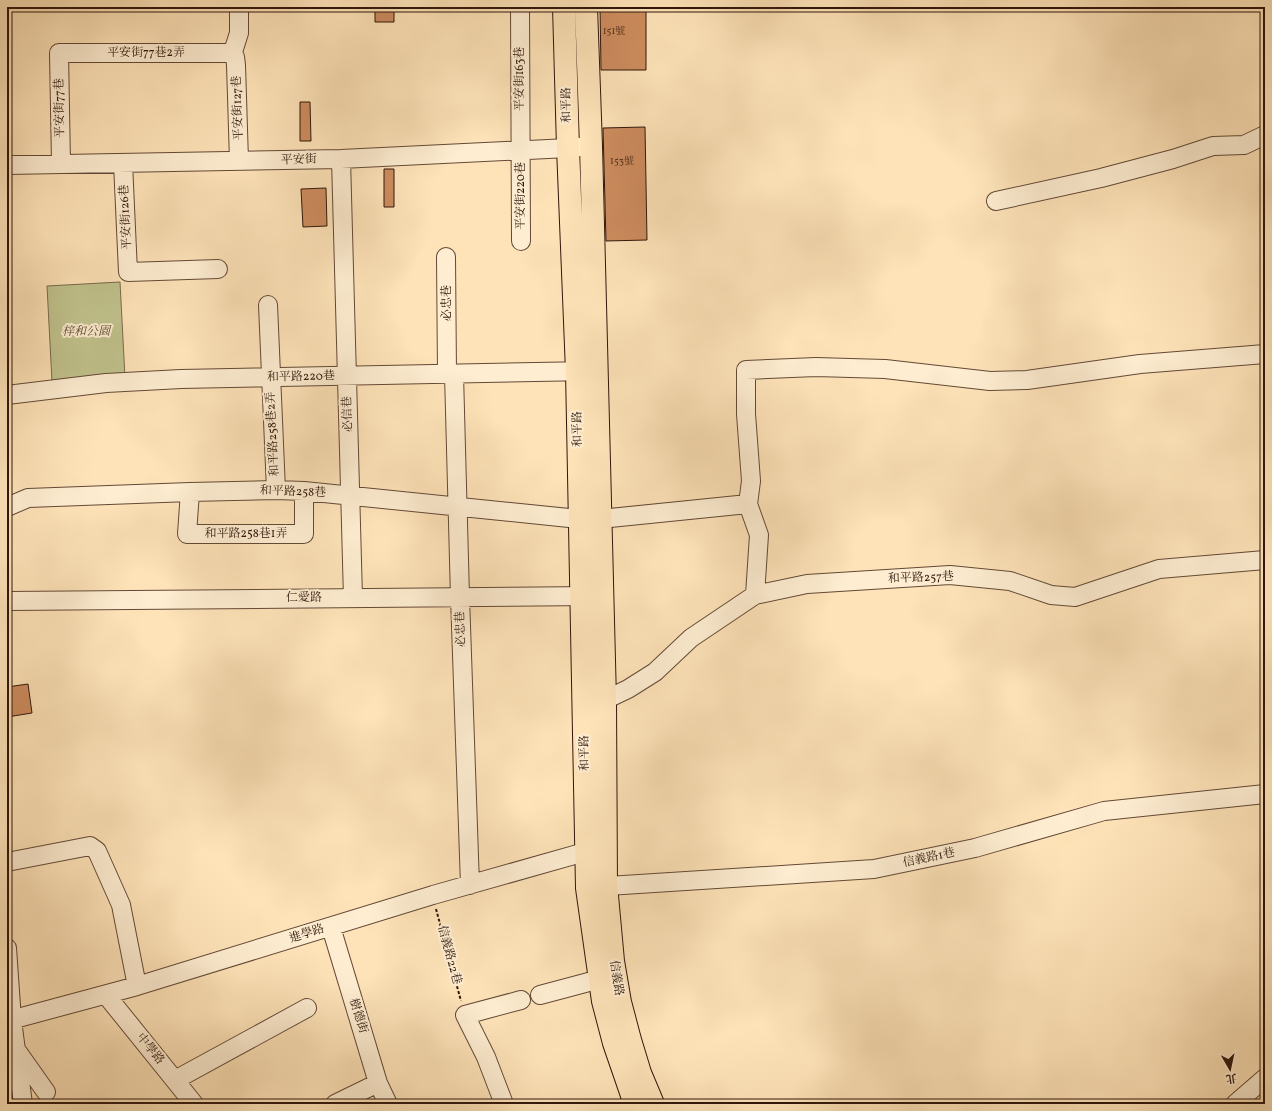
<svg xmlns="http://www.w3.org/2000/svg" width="1272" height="1111" font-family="Vollkorn,'Noto Serif TC',serif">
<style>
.green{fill:#c1c38e;stroke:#786c4c}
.building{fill:#cd8c5e;stroke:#2f160b}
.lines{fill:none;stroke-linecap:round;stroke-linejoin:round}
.minor-casing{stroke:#634936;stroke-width:20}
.major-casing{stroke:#2f160b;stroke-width:24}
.path{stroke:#2f160b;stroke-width:2;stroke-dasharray:3 2;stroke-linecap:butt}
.minor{stroke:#feedd1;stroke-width:18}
.major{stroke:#fee3b8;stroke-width:22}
.labels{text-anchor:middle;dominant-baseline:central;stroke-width:4;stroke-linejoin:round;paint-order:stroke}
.number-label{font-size:10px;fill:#563420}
.street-label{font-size:12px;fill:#2f160b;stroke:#feedd1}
.park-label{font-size:12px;font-style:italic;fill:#5b4a32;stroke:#feedd1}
</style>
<rect width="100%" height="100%" fill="#fee3b8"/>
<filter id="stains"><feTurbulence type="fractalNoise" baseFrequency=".005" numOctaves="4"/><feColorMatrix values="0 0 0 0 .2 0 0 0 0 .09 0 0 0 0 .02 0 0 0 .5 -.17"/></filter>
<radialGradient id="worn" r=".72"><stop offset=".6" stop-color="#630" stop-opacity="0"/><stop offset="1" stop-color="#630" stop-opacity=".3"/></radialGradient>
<path class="green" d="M120,282L125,378L52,382L47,286Z"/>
<path class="building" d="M375,7H394V22H375Z
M600,7H646V70H601Z
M300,102H310L311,141H300Z
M645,127L647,240L606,241L603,128Z
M384,169H394V207H384Z
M326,188L327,226L303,227L301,189Z
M28,684L32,713L7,717V687Z"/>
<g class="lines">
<g class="minor-casing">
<path id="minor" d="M520,7L521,241
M232,55L235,57L236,65L239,161
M232,55L239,33V7
M341,159L353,598
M123,163L128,272L218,269
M61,164L59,53H230L232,55
M7,165L341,159L568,148L591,146
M996,201L1101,178L1173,159L1213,146L1244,145L1265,135
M446,257L447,374
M268,305L276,490
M454,374L460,597L470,885
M7,395L106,383L181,379L590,371
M190,492L187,534H304V491
M7,507L28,498L190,492L276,490L304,491L579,519
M600,519L748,504
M755,595L759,535L748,504L751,481L746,414V370L816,367L885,369L990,381L1027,380L1140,364L1265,354
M7,601L595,596
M605,700L628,689L655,672L691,638L755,595L807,584L950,575L1010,581L1051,595L1075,597L1159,569L1265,560
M7,862L90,846L97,851L121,905L137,986
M592,887L874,869L975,848L1104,811L1265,794
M331,927L378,1083L388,1104
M7,948L12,1020L23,1104
M106,995L194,1104
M540,995L600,979
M7,1021L137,986L433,895L599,848
M17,1051L46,1092
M175,1080L307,1008
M335,1104L378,1083
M504,1104L486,1057L465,1015L521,1000
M1235,1104L1265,1078"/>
</g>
<g class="major-casing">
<path id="major" d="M564,7L568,148L577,371L587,888L603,1001L614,1043L635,1104
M586,7L591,146L605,700L606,885L613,961L620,1002L630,1040L640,1073L653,1104"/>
</g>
<path class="path" d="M436,909L461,1001"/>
<use href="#minor" class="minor"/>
<use href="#major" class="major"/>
</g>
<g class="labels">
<g class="number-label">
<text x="614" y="31">151號</text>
<text x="622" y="161">153號</text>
</g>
<g class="street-label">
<text x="146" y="53">平安街77巷2弄</text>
<text transform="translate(520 79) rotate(-90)">平安街163巷</text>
<text transform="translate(567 105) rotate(-91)">和平路</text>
<text transform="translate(60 108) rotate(-91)">平安街77巷</text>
<text transform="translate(238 108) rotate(-92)">平安街127巷</text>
<text transform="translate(299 160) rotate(-2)">平安街</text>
<text transform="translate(521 196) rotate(-90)">平安街220巷</text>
<text transform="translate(126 217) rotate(-93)">平安街126巷</text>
<text transform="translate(447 303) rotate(-90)">必忠巷</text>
<text transform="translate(301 377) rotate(-1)">和平路220巷</text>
<text transform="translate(348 414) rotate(-92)">必信巷</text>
<text transform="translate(578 429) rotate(-91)">和平路</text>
<text transform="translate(273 434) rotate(-93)">和平路258巷2弄</text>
<text transform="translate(293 492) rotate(2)">和平路258巷</text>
<text x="246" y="534">和平路258巷1弄</text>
<text transform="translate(921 578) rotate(-2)">和平路257巷</text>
<text x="304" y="598">仁愛路</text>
<text transform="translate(461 629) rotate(-92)">必忠巷</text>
<text transform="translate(585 753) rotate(-91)">和平路</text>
<text transform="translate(929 858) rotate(-12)">信義路1巷</text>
<text transform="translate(307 934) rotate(-17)">進學路</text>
<text transform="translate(449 955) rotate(75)">信義路22巷</text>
<text transform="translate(616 978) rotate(81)">信義路</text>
<text transform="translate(358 1016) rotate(73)">樹德街</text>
<text transform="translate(150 1049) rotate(51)">中學路</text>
</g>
<g class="park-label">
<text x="86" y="332">梓和公園</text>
</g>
</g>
<rect width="1272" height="1111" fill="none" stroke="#fee3b8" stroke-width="24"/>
<rect x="8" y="8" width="1256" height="1095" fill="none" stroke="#2f160b" stroke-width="2"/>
<rect x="12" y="12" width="1248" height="1087" fill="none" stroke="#2f160b"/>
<g transform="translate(1230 1069) rotate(171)" stroke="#feedd1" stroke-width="3" paint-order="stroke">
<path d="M0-3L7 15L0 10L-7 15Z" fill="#2f160b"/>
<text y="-6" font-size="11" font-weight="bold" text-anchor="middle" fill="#2f160b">北</text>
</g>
<rect width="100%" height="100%" filter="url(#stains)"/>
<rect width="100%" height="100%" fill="url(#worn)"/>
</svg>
